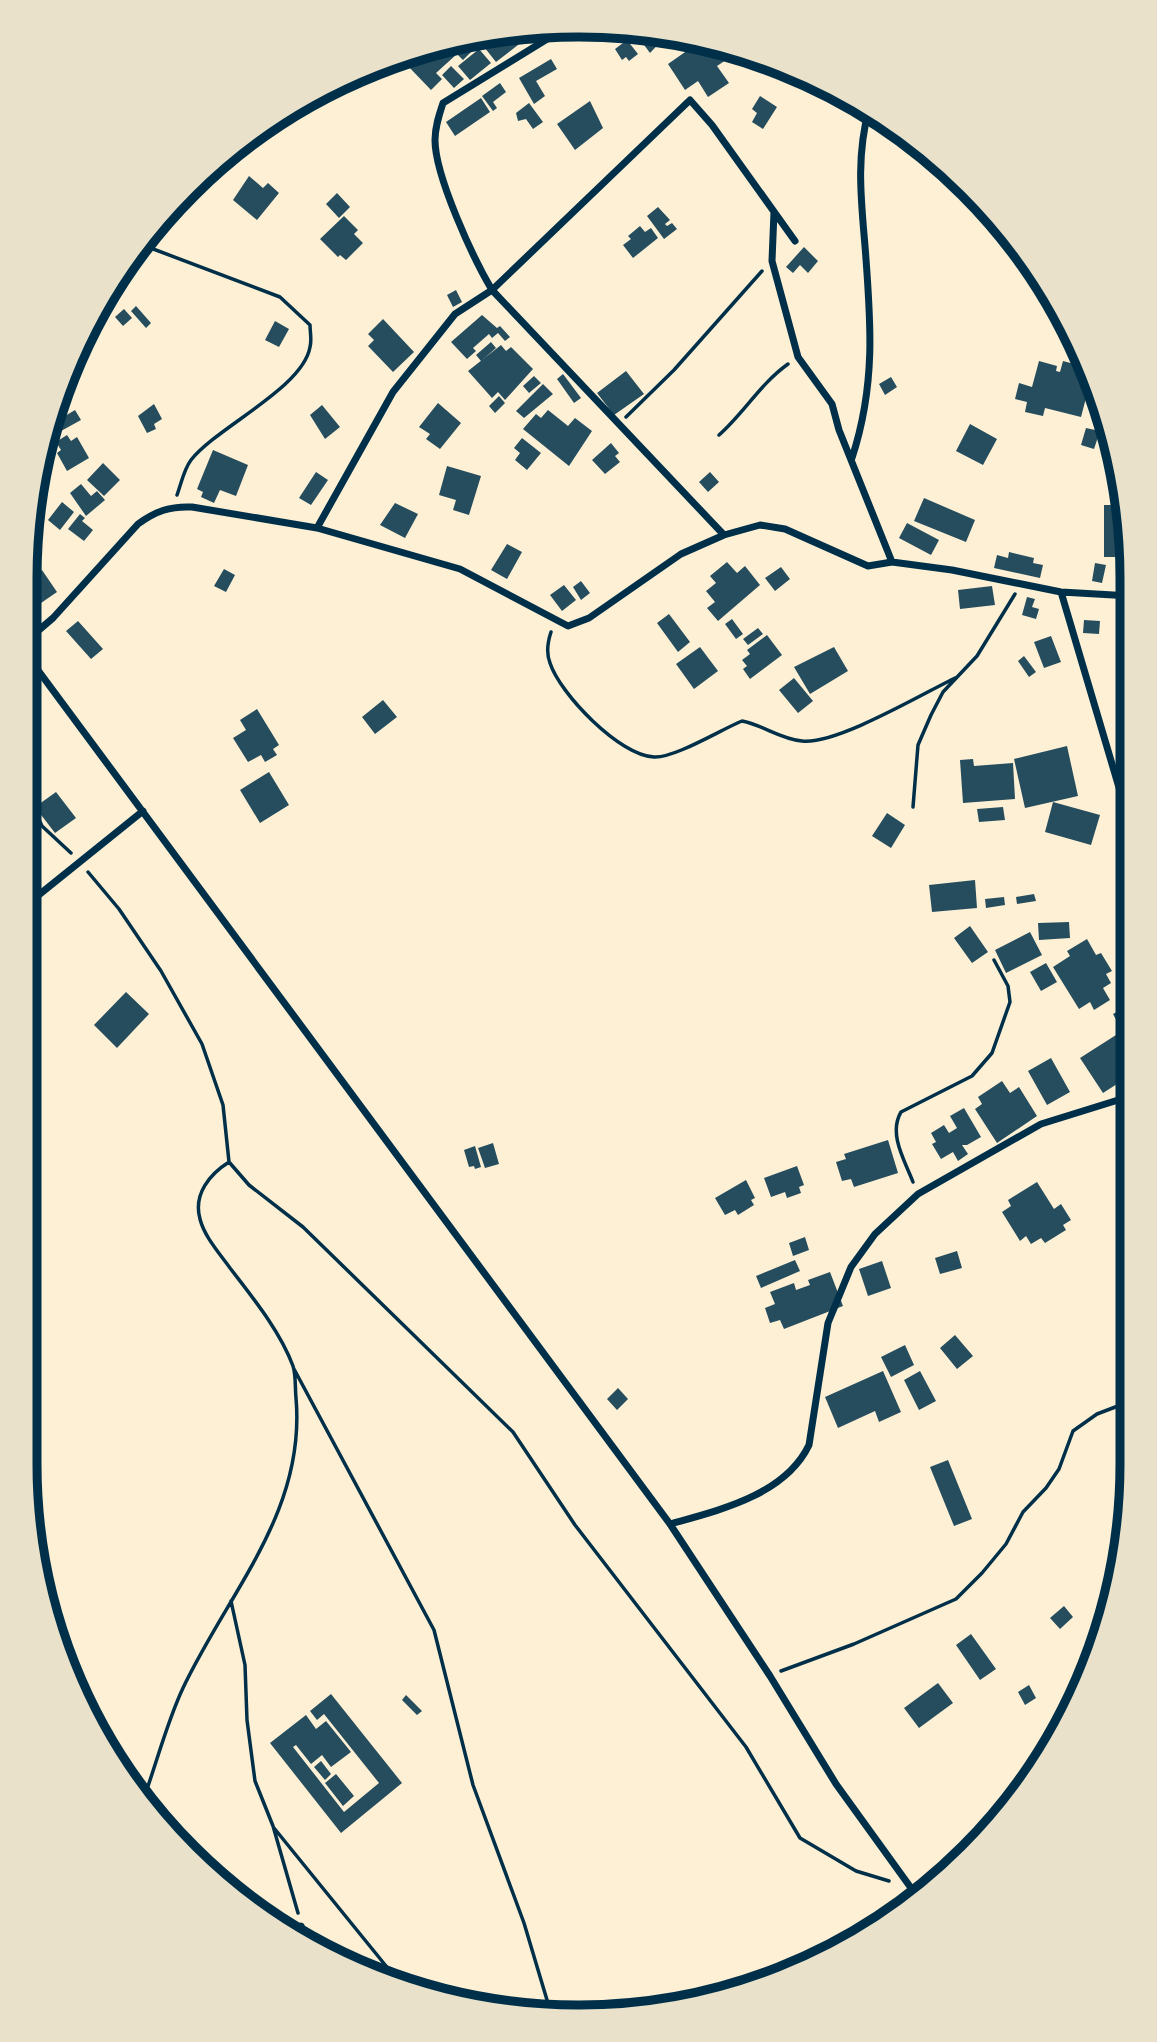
<svg xmlns="http://www.w3.org/2000/svg" width="1157" height="2042" font-family="Rubik,sans-serif">
<style>
.building{fill:#264d5e}
.lines{fill:none;stroke-linecap:round;stroke-linejoin:round}
.path{stroke:#003049;stroke-width:3.5}
.minor{stroke:#003049;stroke-width:7}
.rim{fill:none;stroke:#003049;stroke-width:9}
</style>
<rect width="100%" height="100%" fill="#fdf0d5"/>
<path class="building" d="M518,30L511,36L518,45L496,62L477,38L482,34Z
M638,30L669,33L650,53L639,38L642,36Z
M688,36L746,56L733,64L729,58L717,66L729,83L708,97L698,81L685,90L668,64L688,50L681,40Z
M463,37L474,49L463,60L457,54L436,73L442,79L431,90L407,65L425,49Z
M627,40L638,54L629,61L626,57L622,60L615,49Z
M479,49L491,63L470,80L458,66Z
M551,59L557,69L536,81L545,96L534,104L519,78Z
M451,66L464,79L454,88L442,75Z
M500,83L506,92L493,102L497,108L493,111L482,96Z
M760,96L777,107L763,129L752,122L757,113L752,109Z
M481,98L490,112L455,136L446,122Z
M590,101L603,128L575,150L557,124Z
M529,103L543,122L533,129L526,119L518,121L516,113Z
M249,176L263,188L268,183L279,193L257,220L233,200Z
M337,193L350,207L339,218L326,204Z
M658,207L670,220L665,224L667,226L672,223L677,229L664,239L647,216Z
M344,216L358,230L354,234L363,243L346,260L340,255L338,257L320,239Z
M159,221L162,224L154,234L158,237L152,244L145,238Z
M640,226L645,232L651,228L658,238L633,258L623,245L631,239L628,236Z
M804,247L818,261L808,273L800,265L793,273L786,267Z
M456,290L462,302L453,307L447,295Z
M136,306L151,323L146,328L131,311Z
M1058,308L1065,317L1061,325L1051,320Z
M124,309L132,318L123,326L115,317Z
M482,315L497,328L500,326L510,337L505,341L498,333L492,338L489,334L473,348L476,351L467,359L451,342Z
M383,319L414,352L393,372L368,346L374,340L368,334Z
M275,321L289,329L279,347L265,340Z
M491,342L496,348L481,361L476,355Z
M501,345L506,351L511,347L533,369L505,400L498,392L492,398L468,371Z
M1039,361L1057,366L1056,371L1060,372L1063,361L1078,365L1076,375L1091,379L1081,417L1045,408L1043,416L1025,412L1027,402L1015,399L1019,383L1032,387Z
M626,371L644,394L614,415L597,393Z
M563,374L581,398L574,403L557,379Z
M534,376L541,383L529,393L523,386Z
M891,377L897,387L885,395L879,384Z
M543,384L553,394L524,418L516,411Z
M60,387L68,401L60,406L55,398Z
M499,396L505,403L495,413L489,406Z
M438,403L461,423L440,449L426,439L430,434L419,427Z
M154,404L162,419L154,424L156,429L147,433L138,416Z
M322,405L340,427L325,439L310,415Z
M75,410L81,420L61,431L55,422Z
M548,410L568,426L575,418L592,431L569,466L523,429L536,414L541,418Z
M970,424L997,439L983,465L956,451Z
M1086,428L1100,431L1094,449L1081,445Z
M67,435L71,441L77,437L89,458L67,471L57,453L61,450L56,442Z
M522,438L541,453L527,470L515,460L520,453L514,448Z
M611,443L619,453L615,456L620,462L605,474L592,460Z
M213,450L248,465L236,496L220,490L214,503L201,497L203,492L197,489Z
M103,463L120,480L104,496L87,480Z
M447,466L481,476L469,515L453,510L456,500L439,495Z
M316,472L328,480L311,505L299,498Z
M710,472L719,482L708,492L699,482Z
M81,484L91,496L97,491L105,500L86,516L70,493Z
M924,498L975,520L966,542L914,521Z
M62,502L74,512L60,530L48,520Z
M395,503L418,514L405,538L380,525Z
M1104,505H1124L1131,542L1128,557H1104Z
M80,514L85,518L82,521L93,530L84,541L68,529Z
M907,523L939,540L931,555L899,538Z
M507,544L522,552L507,579L491,570Z
M1009,552L1034,558L1033,563L1043,565L1040,578L994,568L997,555L1008,558Z
M727,562L737,573L745,566L760,585L718,621L707,608L715,602L706,591L716,583L710,576Z
M1095,563L1106,565L1102,583L1092,581Z
M781,567L790,579L775,591L765,578Z
M224,569L235,575L226,592L214,586Z
M42,570L57,592L41,603L26,581Z
M581,581L590,593L581,600L573,587Z
M564,585L576,600L562,611L550,595Z
M992,586L995,605L960,609L958,590Z
M1027,597L1035,599L1032,607L1039,609L1036,619L1022,615Z
M669,614L690,642L678,652L657,623Z
M732,619L743,634L736,639L725,624Z
M1084,620L1100,621L1099,634L1083,633Z
M78,621L103,649L91,659L66,631Z
M758,628L763,634L748,645L743,639Z
M767,635L782,655L750,679L743,669L747,666L742,660L750,654L747,650Z
M1051,636L1061,662L1044,668L1034,642Z
M700,647L718,671L694,689L676,664Z
M834,647L848,671L810,694L794,667Z
M1024,656L1036,672L1029,677L1018,661Z
M794,678L813,701L798,713L779,690Z
M1131,681V714L1130,715L1122,684Z
M383,700L397,717L375,734L362,717Z
M257,709L279,745L273,749L277,755L265,762L261,755L248,762L233,738L246,730L240,720Z
M25,740L37,755L30,762L35,768L25,776Z
M1067,746L1078,796L1025,808L1014,759Z
M973,759L974,766L1013,763L1015,799L963,803L960,760Z
M269,772L289,805L260,823L240,790Z
M56,792L76,818L55,833L35,807Z
M1053,802L1100,815L1091,845L1045,832Z
M1003,807L1005,820L979,822L977,809Z
M887,813L905,825L891,848L872,836Z
M975,880L977,908L932,912L929,885Z
M1034,894L1036,901L1017,904L1016,897Z
M1004,897L1005,905L986,908L985,899Z
M1069,922L1070,938L1039,940L1038,923Z
M970,926L988,952L972,963L954,938Z
M1030,932L1042,955L1006,973L995,950Z
M1087,939L1096,955L1101,953L1112,971L1106,974L1111,983L1103,988L1110,1000L1094,1010L1090,1002L1079,1009L1053,967L1070,956L1067,951Z
M1046,963L1057,982L1041,991L1030,972Z
M126,992L149,1014L117,1048L94,1025Z
M1131,1004V1041L1128,1043L1113,1014Z
M1116,1035L1131,1059V1075L1103,1093L1080,1058Z
M1051,1058L1070,1092L1047,1105L1028,1071Z
M1002,1081L1010,1093L1019,1087L1037,1116L997,1143L975,1109L982,1104L978,1097Z
M25,1083L39,1101L25,1111Z
M964,1108L981,1137L967,1145H962L968,1154L958,1161L953,1152L941,1159L932,1144L936,1142L931,1133L944,1125L949,1133L957,1128L950,1116Z
M888,1140L898,1173L854,1187L851,1179L842,1181L836,1162L846,1159L844,1154Z
M493,1143L499,1164L485,1168L478,1148Z
M475,1146L481,1167L475,1169L474,1166L469,1167L464,1150Z
M797,1166L804,1185L799,1187L801,1193L787,1198L785,1192L771,1197L764,1178Z
M746,1180L755,1198L751,1200L754,1205L738,1215L735,1210L725,1215L715,1198Z
M1037,1182L1054,1209L1061,1204L1071,1220L1063,1225L1066,1230L1045,1243L1041,1238L1031,1244L1026,1236L1020,1241L1002,1212L1011,1206L1008,1200Z
M805,1237L809,1250L793,1256L789,1243Z
M957,1251L962,1268L940,1274L935,1258Z
M795,1260L800,1271L761,1288L756,1276Z
M882,1261L891,1288L868,1296L859,1269Z
M830,1272L843,1306L784,1329L780,1320L770,1323L765,1308L775,1304L770,1292L794,1283L796,1290L810,1285L808,1280Z
M955,1335L973,1356L957,1369L940,1348Z
M905,1345L914,1365L891,1377L881,1357Z
M883,1371L901,1412L879,1422L875,1411L838,1428L825,1397Z
M920,1371L936,1401L919,1410L904,1380Z
M618,1388L628,1399L617,1410L607,1399Z
M948,1460L972,1519L954,1526L930,1467Z
M1064,1606L1073,1617L1060,1629L1050,1618Z
M971,1634L996,1669L980,1680L956,1645Z
M938,1683L953,1703L919,1728L904,1708Z
M1029,1685L1036,1698L1025,1705L1018,1692Z
M331,1694L402,1783L341,1833L270,1743L306,1715L316,1729L326,1721L351,1752L331,1767L322,1755L311,1764L296,1745L293,1747L344,1812L379,1783L324,1714L317,1720L310,1711Z
M406,1695L422,1711L417,1715L402,1700Z
M321,1761L331,1774L325,1780L314,1767Z
M336,1774L354,1796L343,1806L325,1783Z"/>
<g class="lines">
<path class="path" d="M140,244L280,297L310,325C310,332 312,340 310,347C303,388 217,427 191,460C184,469 181,484 177,495
M626,417L674,370L762,271
M719,435C744,413 760,384 788,364
M551,632C548,641 546,653 550,663C560,694 620,756 654,757C675,758 720,730 742,721C763,725 780,739 802,741C836,745 922,694 955,678
M26,792L42,826L71,853
M913,807L918,745L931,715L943,692L977,656L1015,594
M88,872L119,909L161,971L202,1044L223,1105L229,1162L249,1185L303,1227L513,1432L575,1525L746,1747L800,1838L856,1871L889,1881
M913,1182C905,1161 888,1134 901,1112L972,1076L992,1053L1010,1002L1008,986L994,960
M294,1369L434,1630L473,1785L524,1923L550,2010
M231,1601L245,1665L247,1720L255,1781L273,1826L298,1913
M781,1671L854,1644L956,1599L982,1573L1006,1544L1023,1512L1046,1488L1059,1469L1073,1431L1097,1414L1131,1401
M142,1803C156,1766 166,1724 183,1688C229,1591 306,1512 296,1398C295,1388 296,1375 293,1366C280,1331 253,1298 230,1268C220,1254 204,1236 200,1219C193,1194 210,1174 229,1162
M274,1828L399,1982"/>
<path class="minor" d="M570,25L443,103C439,115 435,127 435,140C435,176 473,258 492,290L724,535
M868,114L994,218
M774,212L772,261L798,357L832,404L839,430L892,562
M852,458C876,385 871,322 865,246C861,199 856,156 869,109
M317,528L393,392L455,314L492,290L690,100L712,125L795,241
M1061,592L1131,828
M26,641L53,618L138,524C156,511 170,506 192,507L317,528L460,569L568,626L589,618L681,554L724,535L760,525L785,529L868,566L892,562L952,570L1061,592L1131,596
M26,654L670,1524L770,1676L836,1784L919,1899
M25,906L143,811
M670,1524C720,1510 785,1495 809,1445L828,1323L851,1267L875,1234L918,1194L1041,1124L1131,1096
M298,1936L301,1926"/>
</g>
<path d="M0 0H1157V2042H0ZM578 37H579A541 541 0 0 1 1120 578V1464A541 541 0 0 1 579 2005H578A541 541 0 0 1 37 1464V578A541 541 0 0 1 578 37Z" fill="#e9e1ca" fill-rule="evenodd"/>
<path class="rim" d="M578 37H579A541 541 0 0 1 1120 578V1464A541 541 0 0 1 579 2005H578A541 541 0 0 1 37 1464V578A541 541 0 0 1 578 37Z"/>
</svg>
